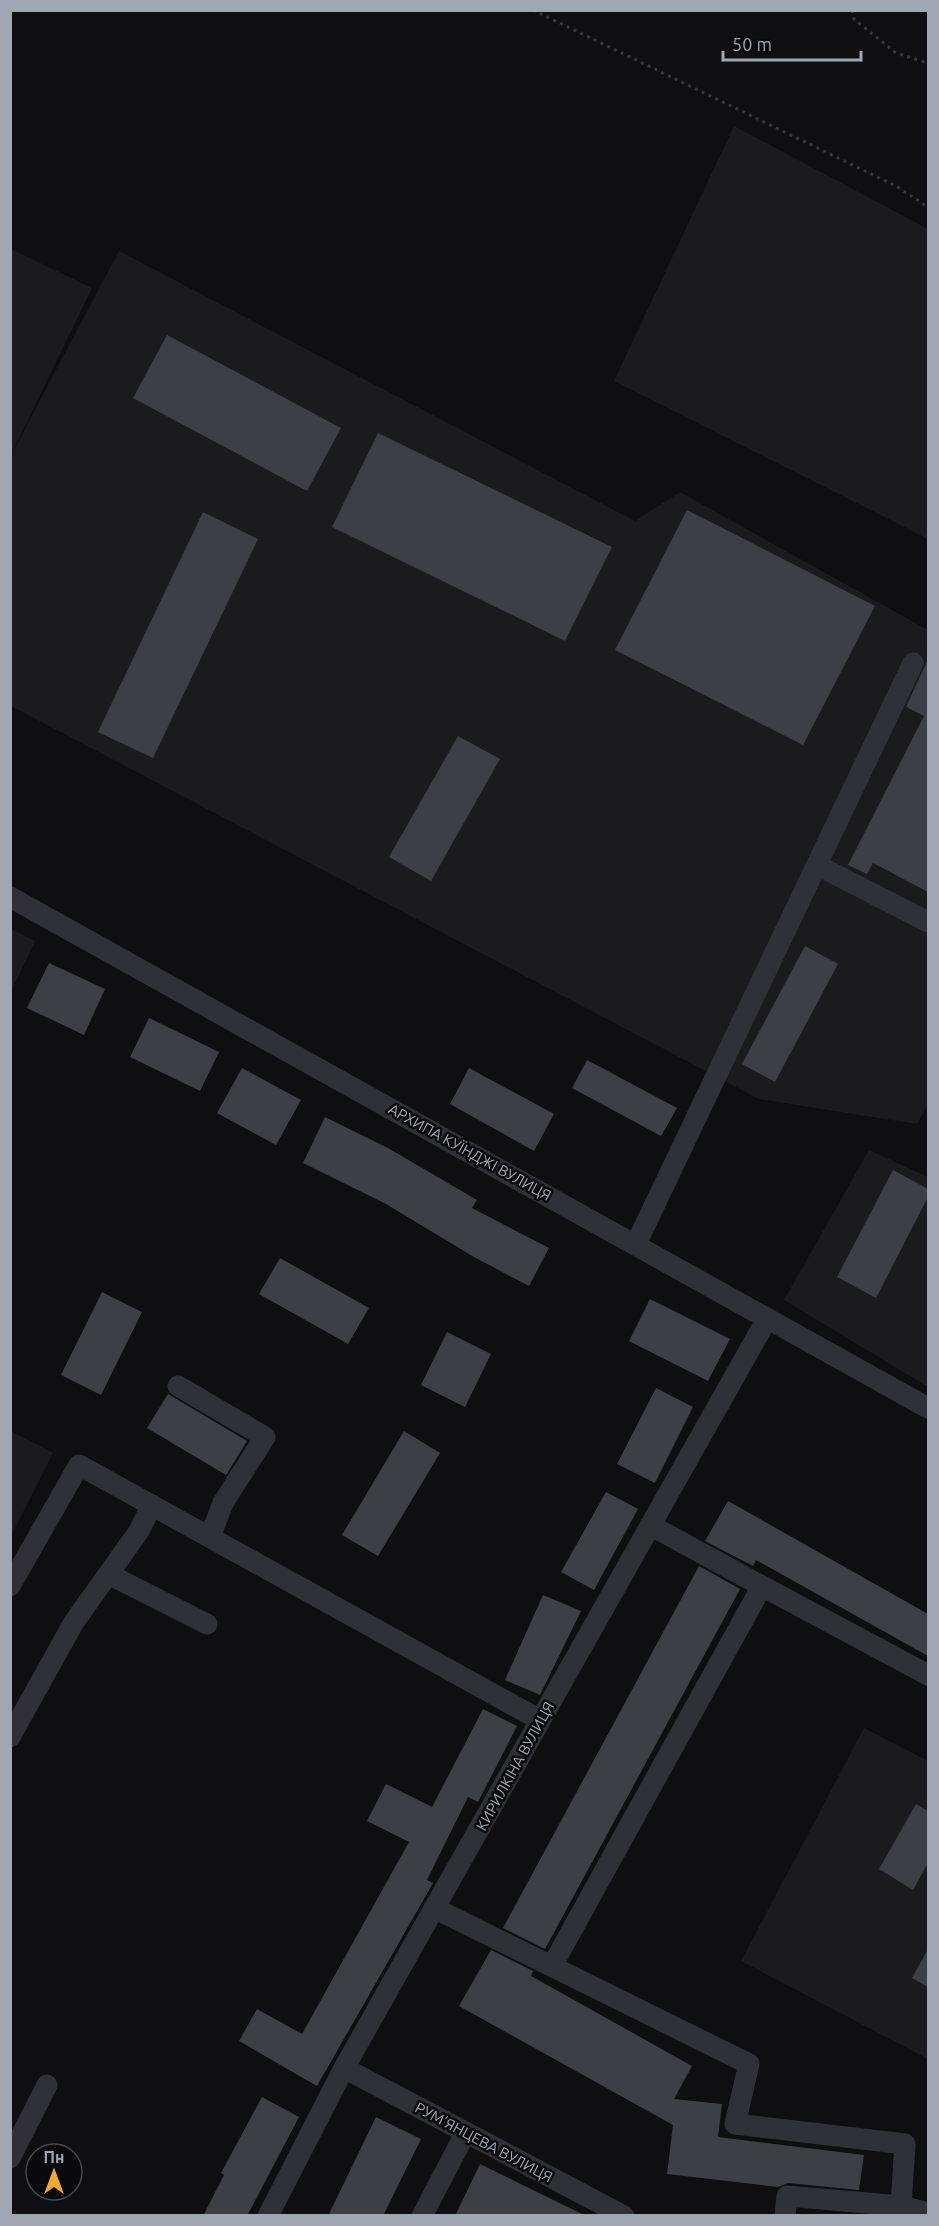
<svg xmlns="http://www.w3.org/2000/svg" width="939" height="2226" font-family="Ubuntu,sans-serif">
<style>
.built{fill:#1b1b1e}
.building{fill:#3e3f44}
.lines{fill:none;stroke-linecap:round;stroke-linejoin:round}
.path{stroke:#36383d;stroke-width:3;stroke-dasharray:3 4.5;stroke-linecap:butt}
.minor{stroke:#303136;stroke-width:21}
.labels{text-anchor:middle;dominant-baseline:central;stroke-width:5;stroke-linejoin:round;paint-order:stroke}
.street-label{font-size:15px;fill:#a0a6b2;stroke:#0a0a0c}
</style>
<rect width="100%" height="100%" fill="#0f0f11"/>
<path class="built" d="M734,126L928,229V539L614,381Z
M11,249L92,288L11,455Z
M119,251L635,521L680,492L928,630V1104L917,1124L759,1099L11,706L10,457Z
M11,929L35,941L11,992Z
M869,1150L928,1177V1387L784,1300Z
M11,1431L53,1453L11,1536Z
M864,1728L928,1761V2059L741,1961Z"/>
<path class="building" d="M167,335L341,428L307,491L133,398Z
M378,433L612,547L565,641L332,527Z
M687,510L875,606L803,745L615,650Z
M203,512L258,539L153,758L98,732Z
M928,659V892L873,863L867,874L848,865L924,716L906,707Z
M458,736L500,759L431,881L389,857Z
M805,946L838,964L775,1082L742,1064Z
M49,963L105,989L84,1035L27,1008Z
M149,1018L219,1052L200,1091L130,1057Z
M587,1060L677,1108L661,1136L572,1088Z
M242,1068L301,1100L276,1145L217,1113Z
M469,1068L554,1114L534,1151L450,1104Z
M325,1117L388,1148L477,1200L472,1208L549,1248L529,1286L474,1257L386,1204L303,1163Z
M893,1170L928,1189V1197L876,1298L837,1277Z
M280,1258L369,1308L348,1344L259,1294Z
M102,1292L142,1312L101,1395L61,1375Z
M650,1299L730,1339L708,1381L629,1341Z
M447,1332L491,1354L465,1407L421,1385Z
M656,1388L693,1407L655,1483L617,1464Z
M168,1394L247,1441L226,1475L147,1428Z
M404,1431L440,1453L378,1556L342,1535Z
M606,1492L638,1509L594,1590L561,1572Z
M728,1501L928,1614V1656L756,1560L753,1566L705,1541Z
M699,1566L740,1589L545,1949L503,1928Z
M543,1595L581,1611L540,1695L505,1680Z
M483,1709L517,1726L478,1802L468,1797L427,1880L433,1883L317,2086L239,2041L257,2009L302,2034L409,1842L367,1821L386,1784L432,1807Z
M916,1804L928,1811V1863L913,1890L879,1869Z
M928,1949V1987L912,1978Z
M491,1950L533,1971L531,1976L692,2066L674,2099L722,2104L718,2137L864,2155L859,2190L788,2183L778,2187L667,2174L673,2125L459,2006Z
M262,2097L299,2117L247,2216H203L224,2175L221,2173Z
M376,2117L421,2139L383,2216H328Z
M480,2164L586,2216H455Z"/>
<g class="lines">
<path class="path" d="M533,10L896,186L928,207
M852,10L854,19L896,53L928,63"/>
<path class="minor" d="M817,865L928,922
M10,897L928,1408
M636,1244L913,663
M178,1386L265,1437L223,1503L210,1537
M108,1574L207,1624
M10,1586L79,1465L540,1720
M762,1586L928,1675
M10,1737L74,1622L139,1531L152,1505
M434,1908L749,2064L735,2124L905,2144L901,2206L928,2213
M552,1966L762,1586L650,1525
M344,2068L624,2216
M10,2158L47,2085
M268,2216L344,2068L767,1319
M422,2216L466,2132
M785,2216L787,2196L901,2206"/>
</g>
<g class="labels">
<g class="street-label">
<text transform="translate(470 1152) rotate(29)">АРХИПА КУЇНДЖІ ВУЛИЦЯ</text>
<text transform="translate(515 1766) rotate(-61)">КИРИЛКІНА ВУЛИЦЯ</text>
<text transform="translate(484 2142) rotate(28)">РУМ’ЯНЦЕВА ВУЛИЦЯ</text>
</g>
</g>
<rect width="939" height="2226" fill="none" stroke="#a0a6b2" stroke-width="24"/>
<g transform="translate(54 2172)"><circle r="28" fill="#0a0a0c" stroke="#46484e" stroke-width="1.5"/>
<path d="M0-4.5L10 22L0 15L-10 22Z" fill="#f2ab26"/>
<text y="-9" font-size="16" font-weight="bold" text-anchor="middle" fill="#a0a6b2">Пн</text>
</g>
<path d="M723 51v9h138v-9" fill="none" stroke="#a0a6b2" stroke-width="3"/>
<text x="732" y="51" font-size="18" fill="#a0a6b2" stroke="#0a0a0c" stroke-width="4.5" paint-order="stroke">50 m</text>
</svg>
